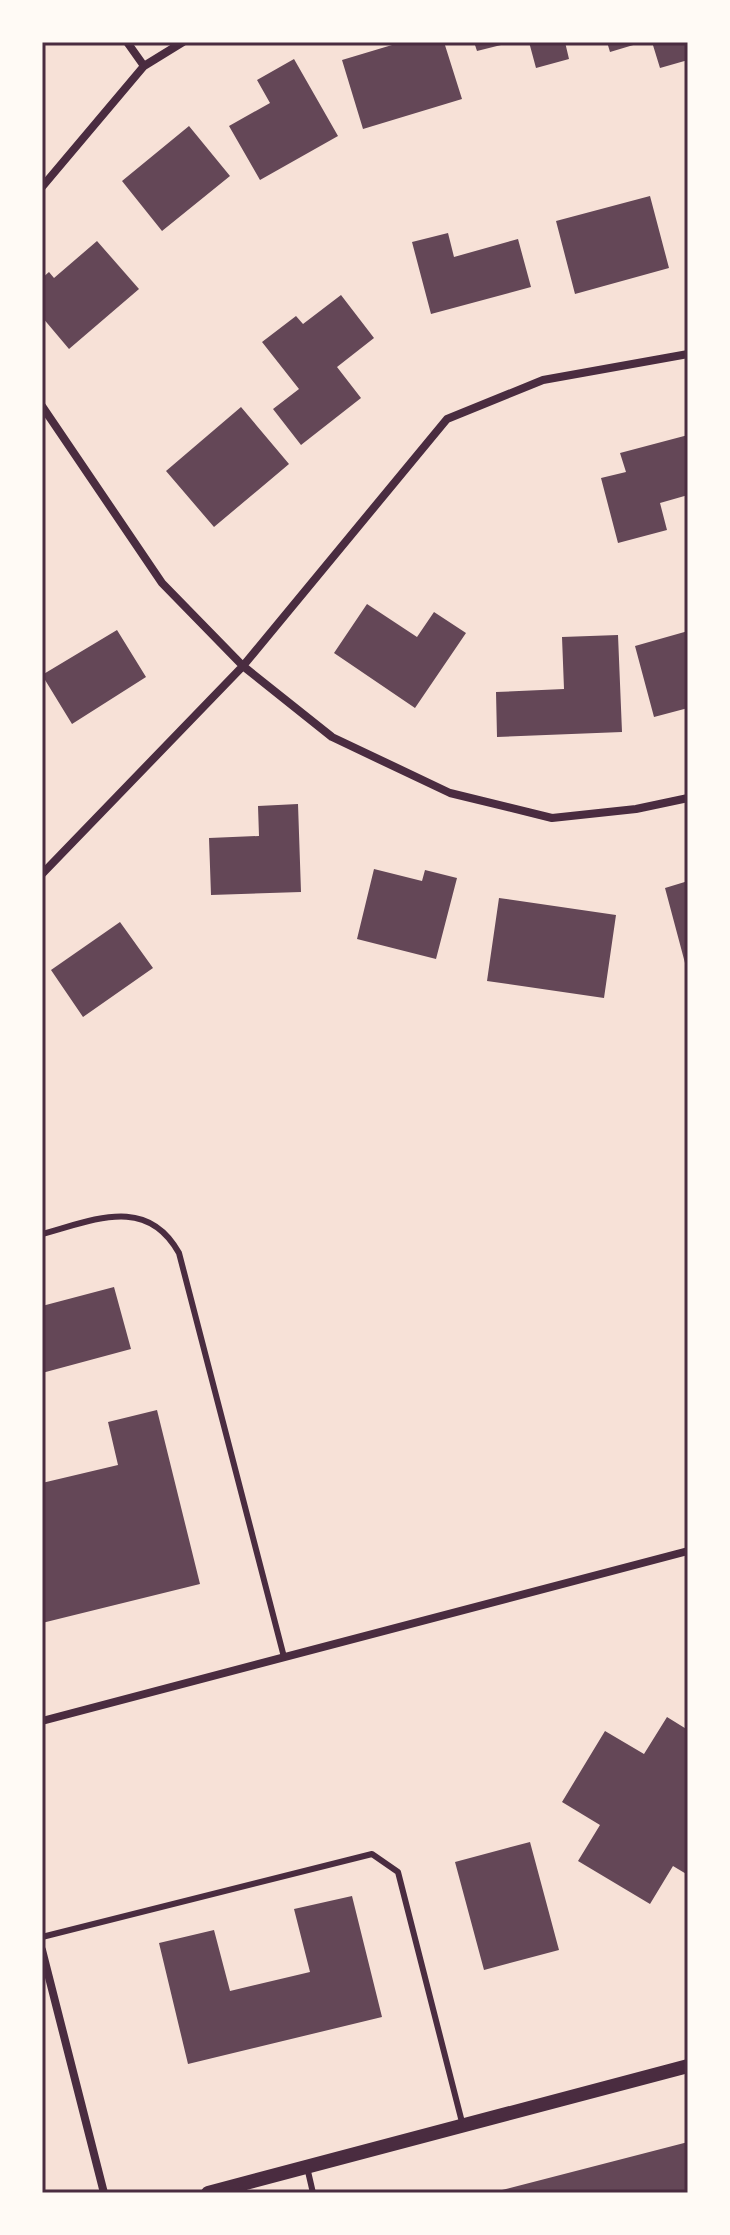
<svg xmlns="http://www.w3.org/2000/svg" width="730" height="2235" font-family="Ubuntu,sans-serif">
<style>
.building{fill:#644757}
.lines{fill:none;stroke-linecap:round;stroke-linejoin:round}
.service{stroke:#4a2c40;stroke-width:6}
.minor{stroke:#4a2c40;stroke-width:8}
.tertiary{stroke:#4a2c40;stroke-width:14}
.neatline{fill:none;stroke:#4a2c40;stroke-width:3}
</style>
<rect width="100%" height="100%" fill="#f7e1d7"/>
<path class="building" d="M402,42H444L462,99L363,129L342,60Z
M474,42H508L509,43L477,51Z
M529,42H565L569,59L536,68Z
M607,42H640V43L610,52Z
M652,42H688V60L660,68Z
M294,59L338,136L260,180L229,126L270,103L257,80Z
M189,126L230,176L162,231L122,181Z
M650,196L669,268L575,294L556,221Z
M448,233L454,257L518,239L531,287L431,314L412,242Z
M97,241L139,289L69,349L42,317V278L49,272L54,278Z
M341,295L374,338L337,367L361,398L301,445L273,409L299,389L262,342L296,316L303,324Z
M241,407L289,464L214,527L166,471Z
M688,435V495L660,503L667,530L618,543L601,478L626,472L620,453Z
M367,604L417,637L434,612L466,633L415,708L334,653Z
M117,630L146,677L72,724L42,675Z
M688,631V708L654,717L635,646Z
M618,635L622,732L497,737L496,692L564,689L562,637Z
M298,804L301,892L211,895L209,838L259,836L258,806Z
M374,869L422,881L425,870L457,878L436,959L357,939Z
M688,881V962L685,963L665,888Z
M499,898L616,915L604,998L487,981Z
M120,922L153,968L83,1017L51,970Z
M114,1287L131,1349L42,1373V1306Z
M157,1410L200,1584L42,1623V1483L118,1465L108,1422Z
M667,1717L688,1730V1875L673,1866L650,1904L578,1861L600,1825L562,1802L605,1731L644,1754Z
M530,1842L559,1950L484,1970L455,1862Z
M352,1896L382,2017L188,2064L159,1943L214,1930L230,1991L310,1972L294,1909Z
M688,2142V2193H494V2192Z"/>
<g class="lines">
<path class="service" d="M42,1234C94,1220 147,1195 179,1253L284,1657
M42,1937L372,1854L398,1872L463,2126
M307,2167L313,2193"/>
<path class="minor" d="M127,42L144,66
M42,187L144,66L183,42
M42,406L162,583L243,666L332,737L450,793L552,818L636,809L688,798
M42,874L243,666L447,419L543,380L688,354
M42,1721L688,1551
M42,1950L104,2193"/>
<path class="tertiary" d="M208,2193L688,2066"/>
</g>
<rect width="730" height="2235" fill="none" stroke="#fffaf5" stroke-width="88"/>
<rect x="44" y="44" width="642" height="2147" class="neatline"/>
</svg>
